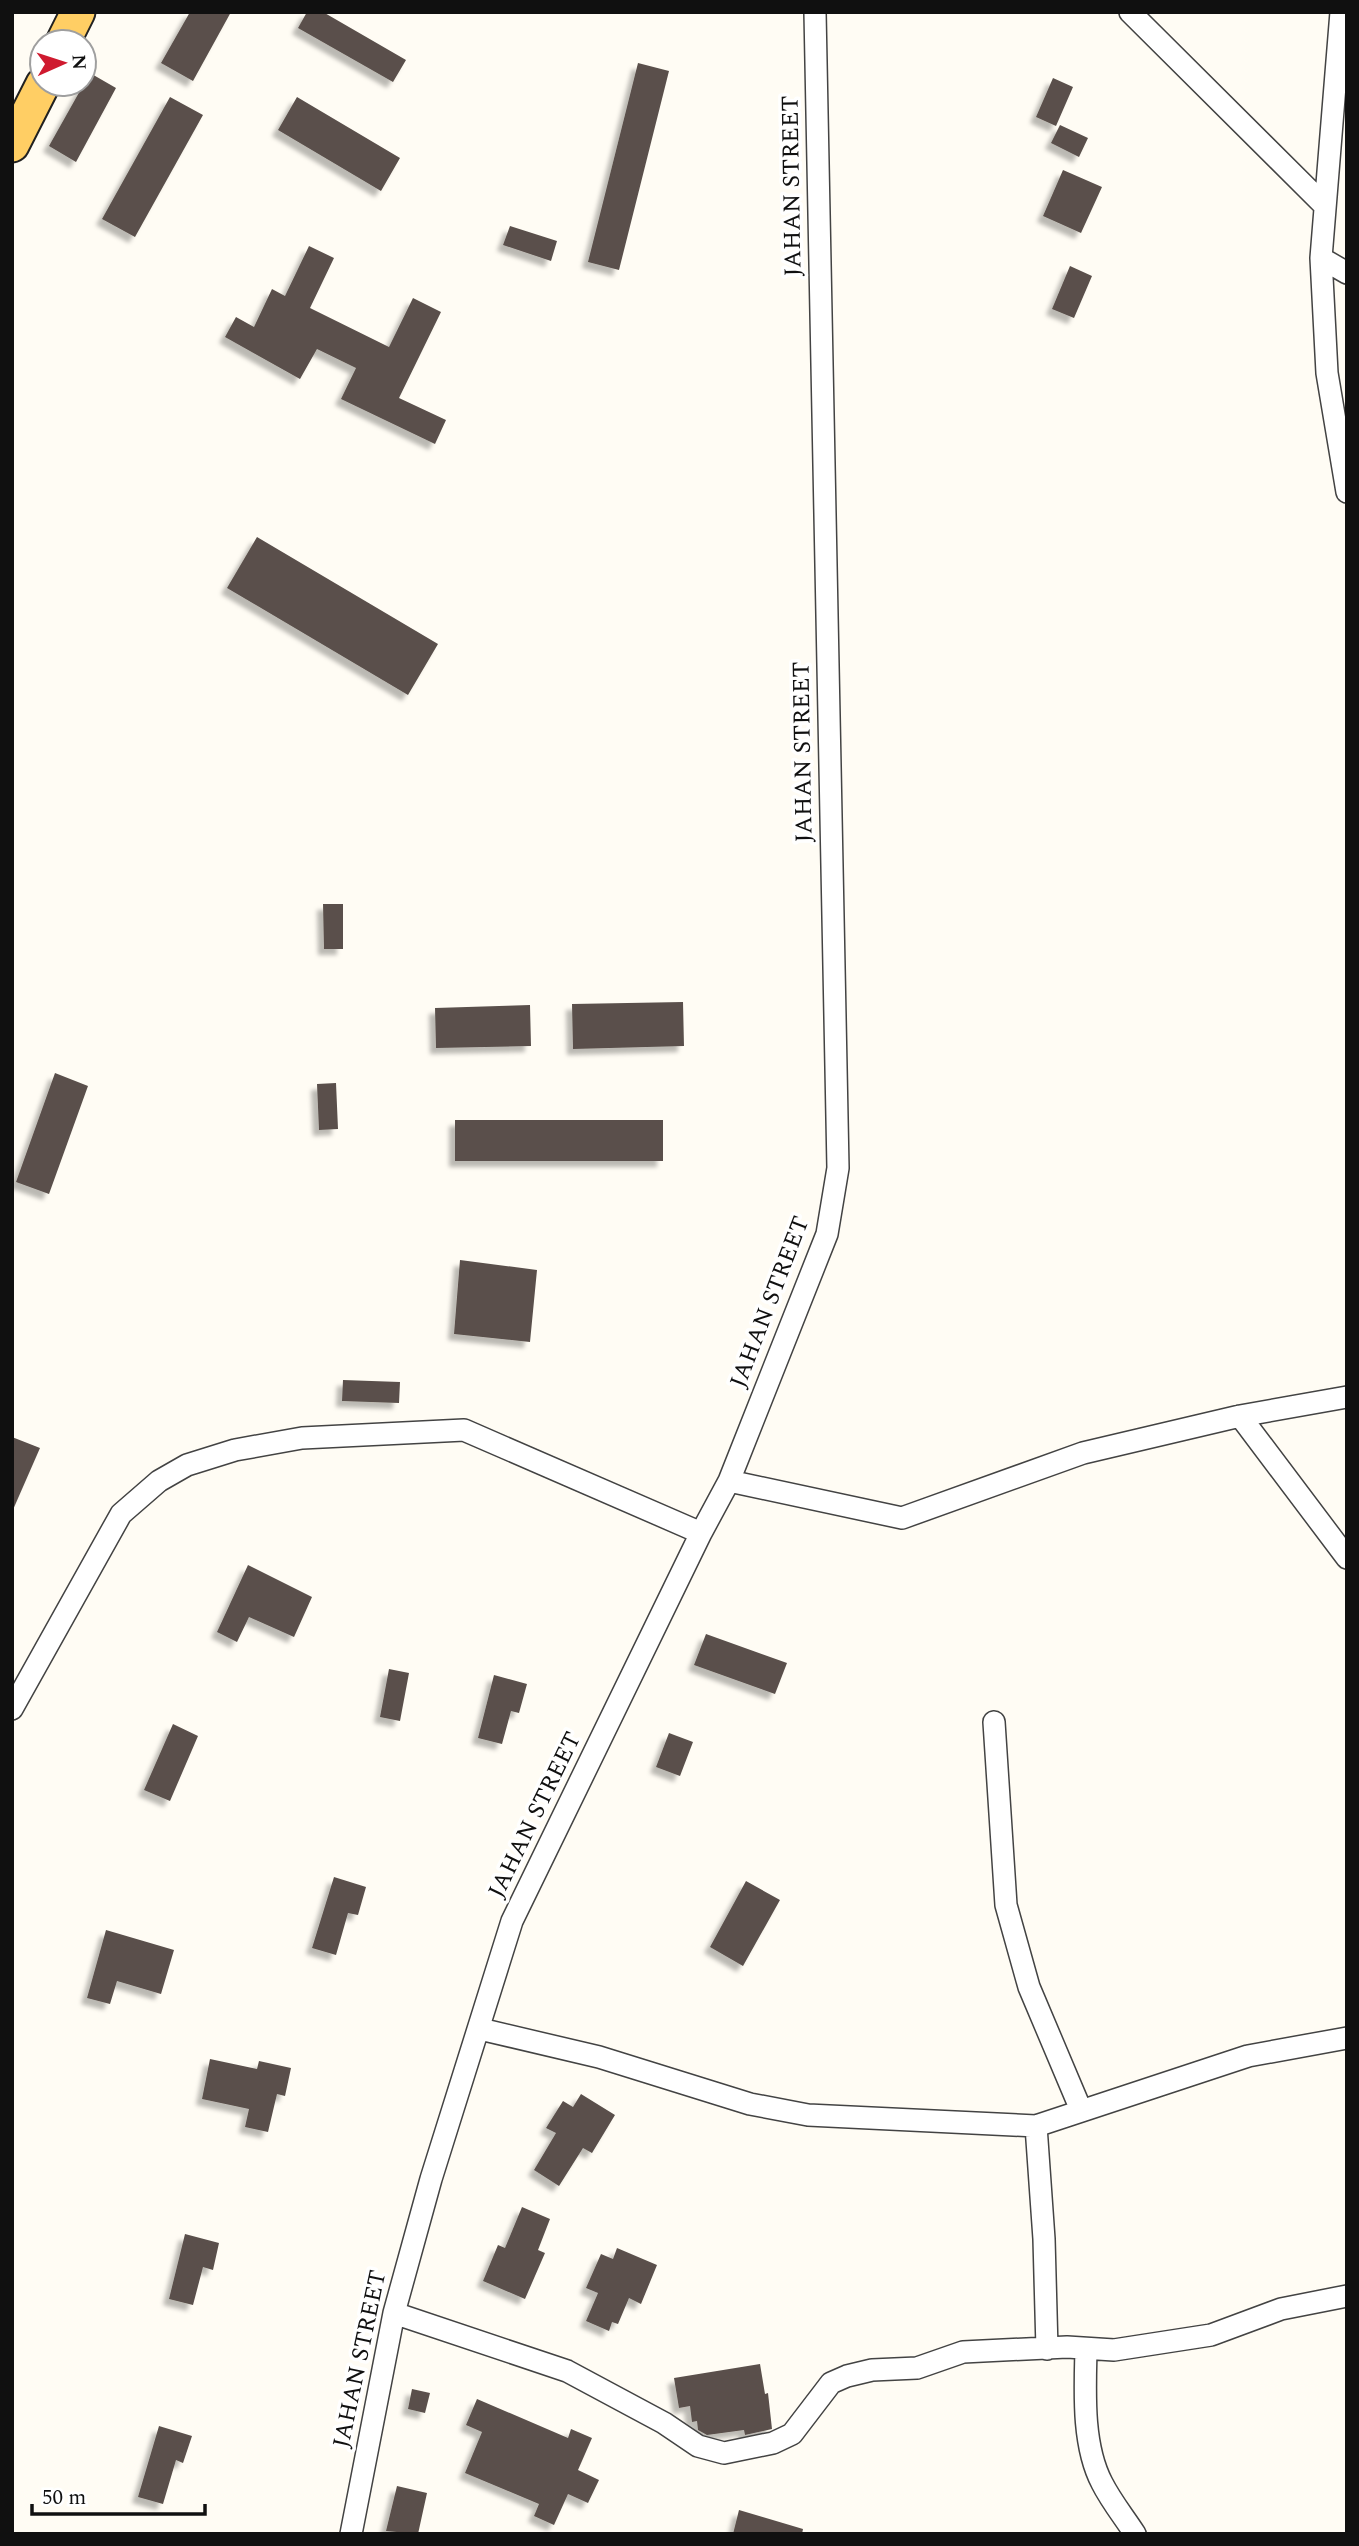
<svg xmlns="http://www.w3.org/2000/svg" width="1359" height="2546" font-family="Spectral,serif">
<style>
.building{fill:#5a504b;filter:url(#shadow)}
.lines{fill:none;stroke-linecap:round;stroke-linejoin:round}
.minor-casing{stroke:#434343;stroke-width:24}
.primary-casing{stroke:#212121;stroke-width:37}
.minor{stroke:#fff;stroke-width:21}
.primary{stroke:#ffce64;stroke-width:33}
.labels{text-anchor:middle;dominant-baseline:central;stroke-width:7;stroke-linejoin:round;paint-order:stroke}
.street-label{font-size:24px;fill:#101010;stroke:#fff}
</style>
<defs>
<filter id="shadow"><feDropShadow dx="-6" dy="6" stdDeviation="2" flood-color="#0004"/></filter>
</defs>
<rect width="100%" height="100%" fill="#fffcf4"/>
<path class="building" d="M190,12H231L193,81L161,63Z
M307,12H323L406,60L393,82L298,28Z
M638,63L669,71L619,270L588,262Z
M90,73L116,88L76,162L49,146Z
M1053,78L1073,87L1056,126L1036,117Z
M170,97L203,115L135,237L102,219Z
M297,97L400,158L381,191L278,130Z
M1060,125L1088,138L1079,157L1051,143Z
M1063,170L1102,187L1081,233L1043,216Z
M510,226L557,241L551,261L503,245Z
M309,246L334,258L310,308L389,347L413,298L441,312L399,398L446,420L435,444L341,399L356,368L317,349L300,379L225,337L236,317L254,327L272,289L285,296Z
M1070,266L1092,276L1074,318L1052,309Z
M257,537L438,644L408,695L227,588Z
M323,904H343V949H324Z
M683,1002L684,1046L573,1049L572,1004Z
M530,1005L531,1046L436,1048L435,1008Z
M55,1073L88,1086L49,1194L16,1182Z
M336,1083L338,1129L319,1130L317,1084Z
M455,1120H663V1161H455Z
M460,1260L537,1270L530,1342L454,1334Z
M343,1380L400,1382L399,1403L342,1401Z
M12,1437L40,1448L12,1512Z
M248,1565L312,1597L294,1637L249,1617L237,1642L217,1632Z
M706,1634L787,1663L775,1694L694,1665Z
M389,1669L409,1673L400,1721L380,1717Z
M494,1675L527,1684L519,1713L511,1711L502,1744L478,1738Z
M173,1724L198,1736L170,1801L144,1790Z
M669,1733L693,1742L680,1776L656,1767Z
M334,1877L366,1887L358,1915L348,1913L336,1955L312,1948Z
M746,1881L780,1900L743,1966L710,1947Z
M106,1930L174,1950L161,1994L117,1981L110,2004L87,1998Z
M210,2059L257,2069L259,2061L291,2068L285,2096L277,2094L268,2132L245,2127L249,2109L202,2099Z
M581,2094L615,2115L592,2153L583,2148L559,2186L534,2170L556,2133L546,2128L563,2101L573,2107Z
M522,2207L550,2219L538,2250L545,2253L525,2299L483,2281L498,2245L505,2248Z
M185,2234L219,2243L213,2270L203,2267L193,2305L169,2299Z
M617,2248L657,2265L641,2304L629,2298L618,2324L612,2322L609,2331L586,2321L598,2293L586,2288L601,2254L613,2259Z
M760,2364L765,2394L768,2393L772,2429L745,2435L744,2430L707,2435L698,2430L697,2421L692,2422L690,2406L679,2408L674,2378Z
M412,2389L430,2393L425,2413L408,2409Z
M477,2399L568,2438L571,2429L592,2438L578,2470L599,2480L588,2503L568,2494L554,2525L534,2516L539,2504L465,2473L482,2432L466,2425Z
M159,2426L192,2436L183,2463L176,2460L163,2504L138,2497Z
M397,2486L427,2493L418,2534L386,2531Z
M739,2510L803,2529L802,2534H733Z"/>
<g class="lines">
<g class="minor-casing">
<path id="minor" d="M1130,12L1324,205
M1341,12L1321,258L1327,373L1347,492
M1321,258L1347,273
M1240,1416L1347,1558
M729,1481L902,1518L1083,1453L1240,1416L1347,1397
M12,1709L121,1514L159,1481L187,1465L235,1450L302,1438L464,1430L701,1533
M994,1722L1006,1905L1029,1987L1081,2110
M480,2029L599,2057L750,2104L808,2115L1036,2126L1248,2056L1347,2038
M1036,2126L1044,2239L1047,2349
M394,2313L567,2371L664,2423L698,2446L724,2453L773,2443L792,2434L831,2383L847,2376L872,2370L917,2368L963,2352L1067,2347L1114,2350L1211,2335L1281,2309L1347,2296
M1086,2349C1085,2391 1082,2445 1102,2483C1111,2501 1124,2517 1135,2534
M351,2534L394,2313L431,2179L512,1921L701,1533L729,1481L827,1234L838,1168L815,12"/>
</g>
<g class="primary-casing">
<path id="primary" d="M63,42L78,12
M12,145L43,84"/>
</g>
<use href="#minor" class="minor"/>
<use href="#primary" class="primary"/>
</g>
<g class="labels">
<g class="street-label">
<text transform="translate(792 186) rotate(-91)">JAHAN STREET</text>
<text transform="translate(803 752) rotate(-91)">JAHAN STREET</text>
<text transform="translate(770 1302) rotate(-69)">JAHAN STREET</text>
<text transform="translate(535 1815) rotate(-64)">JAHAN STREET</text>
<text transform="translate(360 2359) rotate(-78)">JAHAN STREET</text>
</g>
</g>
<rect width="1359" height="2546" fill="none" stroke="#101010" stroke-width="28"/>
<g transform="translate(63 63) rotate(87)"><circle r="33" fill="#ffffff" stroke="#9f9f9f" stroke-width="2"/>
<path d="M0-5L12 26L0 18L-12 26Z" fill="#cf1a2f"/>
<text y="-10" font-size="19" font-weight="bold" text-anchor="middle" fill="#101010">N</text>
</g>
<path d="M32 2504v10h173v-10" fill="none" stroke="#101010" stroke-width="3.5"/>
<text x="42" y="2504" font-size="21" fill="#101010" stroke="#ffffff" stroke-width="5" paint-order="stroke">50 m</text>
</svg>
